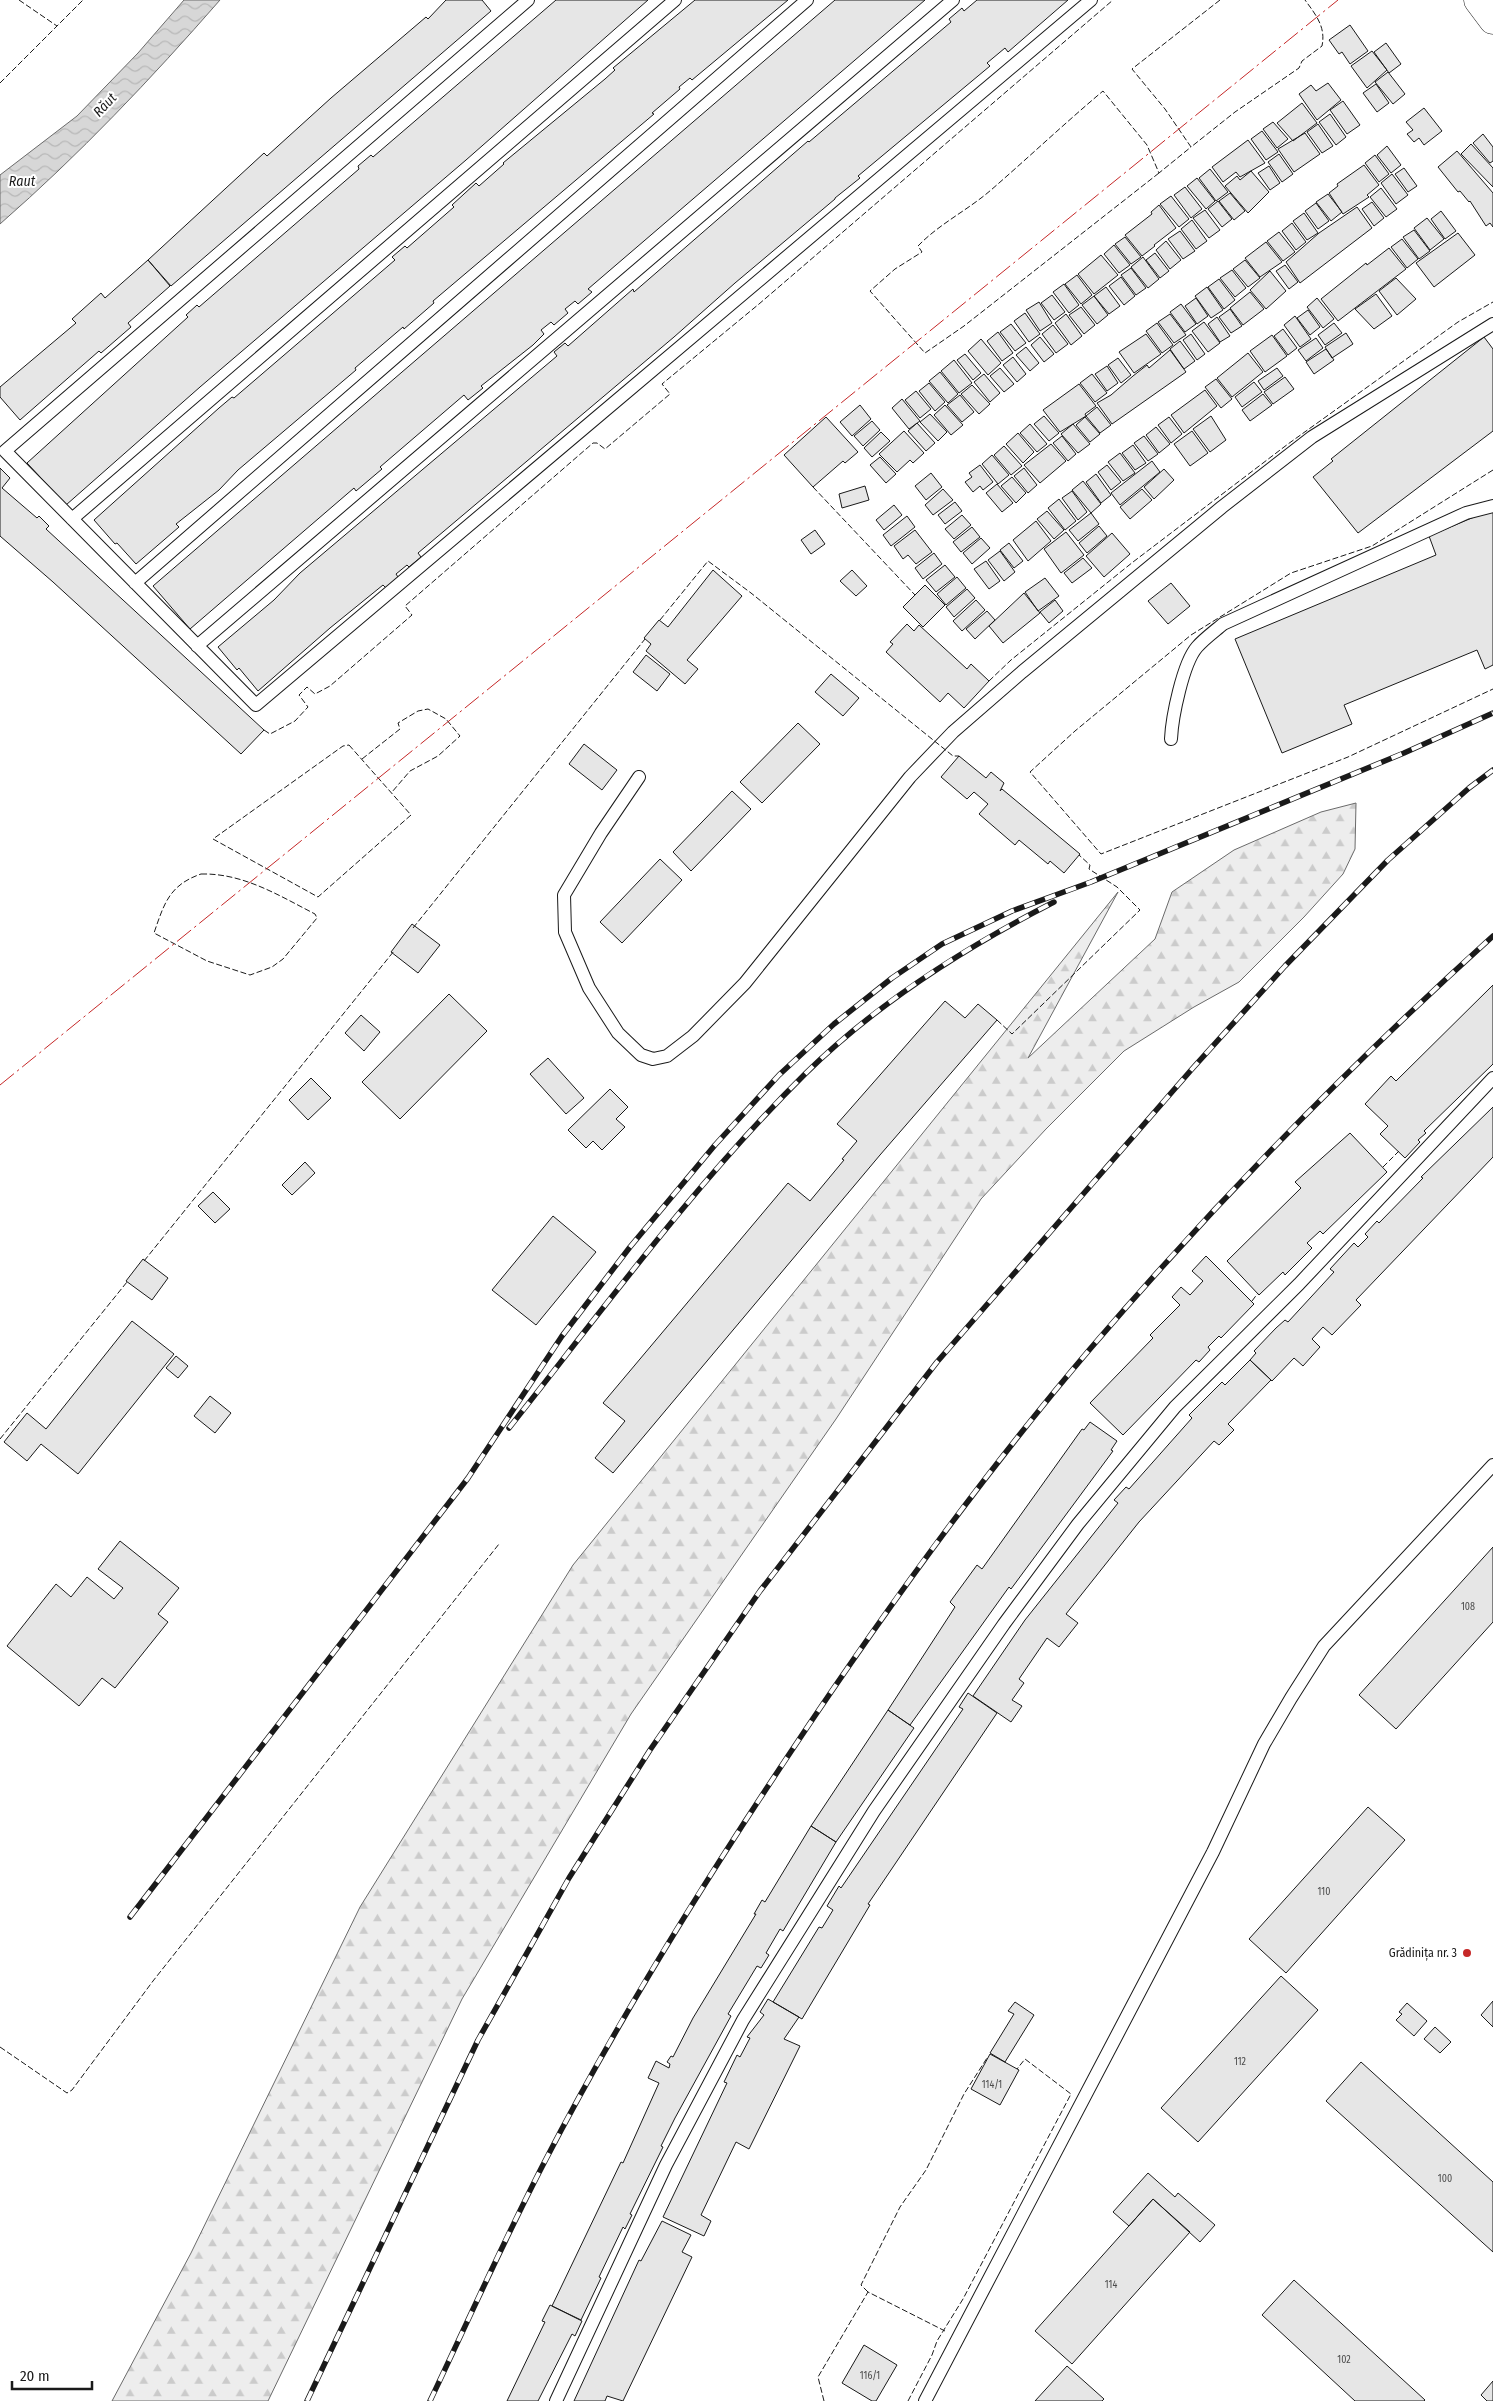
<svg xmlns="http://www.w3.org/2000/svg" width="1493" height="2401" font-family="'Fira Sans Condensed',sans-serif">
<style>
.forest{fill:url(#forest-firs);stroke:#6a6a6a}
.water{fill:url(#water-waves);stroke:#6a6a6a}
.building{fill:#e6e6e6;stroke:#1a1a1a}
.lines{fill:none;stroke-linecap:round;stroke-linejoin:round}
.service-casing{stroke:#1a1a1a;stroke-width:14}
.secondary-casing{stroke:#1a1a1a;stroke-width:29}
.service{stroke:#fff;stroke-width:12}
.secondary{stroke:#fff;stroke-width:28}
.rail-casing{stroke:#1a1a1a;stroke-width:5.5}
.rail{stroke:#fff;stroke-width:4;stroke-dasharray:11;stroke-linecap:butt}
.fence{stroke:#1a1a1a;stroke-width:1;stroke-dasharray:6 2.5;stroke-linecap:butt}
.power{stroke:#c62828;stroke-width:1;stroke-dasharray:18 4 2.5 4;stroke-linecap:butt}
.poi-dot{fill:#c62828;stroke:#fff;stroke-width:2}
.labels{text-anchor:middle;dominant-baseline:central;stroke-width:4;stroke-linejoin:round;paint-order:stroke}
.number-label{font-size:10px;fill:#4d4d4d}
.poi-label{font-size:12px;fill:#1a1a1a;stroke:#fff;text-anchor:end}
.water-label{font-size:14px;font-style:italic;fill:#1a1a1a;stroke:#fff}
</style>
<defs>
<pattern id="forest-firs" width="22" height="20" patternUnits="userSpaceOnUse" patternTransform="scale(1.25)"><rect width="22" height="20" fill="#ededed"/><path d="M5 1l3.5 6h-7zM16 11l3.5 6h-7z" fill="#cbcbcb"/></pattern>
<pattern id="water-waves" width="16" height="10" patternUnits="userSpaceOnUse" patternTransform="scale(1.25)"><rect width="16" height="10" fill="#d7d7d7"/><path d="M0 5q4-4 8 0t8 0" fill="none" stroke="#b8b8b8"/></pattern>
</defs>
<rect width="100%" height="100%" fill="#fff"/>
<path class="forest" d="M1356,803L1355,849L1343,874L1304,917L1239,982L1194,1007L1124,1051L1046,1129L981,1199L836,1419L631,1714L462,1999L268,2401H112L191,2253L360,1907L573,1565L1118,892L1028,1058L1155,939L1172,892L1234,850L1321,812Z"/>
<path class="water" d="M184,0H220C151,79 79,155 0,224V175L77,116L138,53Z"/>
<path class="building" d="M446,0H482L491,11L171,286L148,260L264,153L267,156L331,98L426,17L428,19Z
M556,0H648L466,160L200,387L66,505L27,463L188,317L186,315L197,305L199,307L359,169L358,166L371,155L373,157Z
M695,0H788L692,80L690,78L679,87L680,89L652,113L654,114L433,301L434,303L404,329L403,327L355,368L356,370L238,470L219,490L176,524L179,527L136,564L117,543L115,544L94,520L219,408L232,397L234,398L395,260L392,257L405,246L407,248L454,207L452,205L476,183L479,186L504,164L503,163L605,79L615,70L613,68Z
M835,0H925L588,289L592,292L578,304L575,301L565,309L568,313L554,325L551,322L541,330L544,334L533,345L481,386L483,388L468,400L464,395L380,467L382,469L356,491L354,488L190,629L153,586Z
M977,0H1068L1008,52L1005,48L987,63L990,66L858,176L860,178L835,198V199L735,283L674,337L418,553L421,557L409,567L407,565L396,574L398,577L386,588L383,585L330,628L258,691L239,668L237,670L218,647L274,600L300,573L557,356L554,352L565,343L568,346L633,289L634,292L808,141L809,142L951,22L949,19L962,8L964,11Z
M1350,25L1368,51L1350,64L1342,52L1339,54L1329,40Z
M1386,43L1401,64L1389,73L1374,52Z
M1372,51L1387,70L1367,88L1351,66Z
M1388,72L1405,94L1393,104L1375,82Z
M1328,83L1341,100L1317,120L1299,94L1311,85L1316,91Z
M1376,84L1389,103L1377,112L1363,93Z
M1343,101L1360,125L1347,134L1330,110Z
M1302,103L1317,123L1293,141L1277,123Z
M1424,108L1442,131L1424,145L1419,138L1414,142L1407,134L1413,130L1406,122Z
M1330,114L1346,137L1336,145L1319,122Z
M1273,122L1288,139L1277,148L1263,129Z
M1318,124L1333,146L1322,153L1307,132Z
M1262,131L1278,152L1266,160L1251,139Z
M1305,133L1320,154L1294,172L1278,149Z
M1483,134L1493,147V161L1490,163L1473,143Z
M1248,140L1265,163L1240,177L1236,172L1223,182L1212,167Z
M1471,144L1493,168V187L1461,154Z
M1387,146L1401,165L1391,173L1377,155Z
M1457,151L1493,193V227L1490,223L1486,226L1470,201L1469,202L1460,191L1458,192L1438,167Z
M1279,154L1293,174L1282,182L1268,162Z
M1375,155L1389,174L1379,182L1365,163Z
M1364,165L1379,185L1367,195L1369,197L1343,214L1329,193L1338,186L1337,184Z
M1269,166L1280,183L1270,190L1258,173Z
M1404,168L1417,186L1408,192L1395,174Z
M1210,169L1228,192L1216,201L1199,178Z
M1251,171L1269,192L1248,213L1225,186L1237,176L1240,180Z
M1392,174L1408,195L1396,204L1381,183Z
M1197,178L1215,201L1206,209L1187,186Z
M1185,187L1202,209L1191,218L1174,195Z
M1381,188L1397,209L1386,217L1370,197Z
M1230,193L1245,211L1234,220L1219,201Z
M1328,194L1342,212L1331,221L1316,202Z
M1171,196L1189,219L1179,227L1160,204Z
M1218,201L1232,219L1222,227L1208,209Z
M1372,202L1384,218L1374,226L1362,209Z
M1316,203L1329,221L1318,229L1305,211Z
M1159,205L1176,228L1154,245L1155,246L1142,256L1125,235L1152,214L1151,212Z
M1357,207L1372,228L1300,283L1286,262L1319,233Z
M1205,210L1220,230L1209,238L1193,218Z
M1441,211L1456,231L1445,239L1431,219Z
M1304,213L1318,233L1307,240L1293,221Z
M1427,218L1444,239L1430,250L1414,228Z
M1192,220L1207,241L1196,249L1181,229Z
M1292,223L1306,242L1296,250L1282,231Z
M1414,230L1430,251L1419,259L1403,237Z
M1180,231L1195,251L1183,259L1168,239Z
M1279,232L1295,252L1283,261L1267,241Z
M1458,233L1475,255L1434,287L1416,263Z
M1125,237L1141,257L1131,264L1115,244Z
M1402,239L1418,259L1407,268L1391,247Z
M1166,241L1181,260L1170,269L1156,250Z
M1266,242L1282,262L1260,277L1245,258Z
M1114,245L1130,265L1119,273L1104,254Z
M1389,248L1406,269L1338,321L1321,299L1366,263L1367,265Z
M1155,253L1169,271L1160,278L1146,260Z
M1101,255L1118,275L1094,294L1078,274Z
M1143,257L1159,279L1148,288L1131,267Z
M148,260L170,286L128,323L131,327L101,353L99,351L20,420L0,397V387L76,323L72,319L101,293L105,298Z
M1245,260L1260,278L1248,287L1233,269Z
M1285,265L1298,282L1289,289L1276,271Z
M1131,268L1146,288L1136,295L1121,275Z
M1232,270L1246,288L1235,297L1220,278Z
M1270,271L1286,291L1266,309L1250,290Z
M1077,275L1092,295L1081,304L1065,284Z
M1121,277L1135,296L1124,305L1109,286Z
M1396,278L1416,299L1397,315L1379,291Z
M1219,279L1235,300L1224,309L1208,287Z
M1064,284L1079,305L1069,313L1053,292Z
M1106,287L1120,306L1109,314L1094,296Z
M1207,287L1223,310L1211,318L1195,296Z
M1250,292L1264,309L1243,325L1230,308Z
M1376,294L1392,316L1374,329L1355,309Z
M1052,295L1065,312L1054,320L1041,303Z
M1094,296L1108,315L1097,324L1082,305Z
M1196,298L1208,316L1197,324L1185,306Z
M1317,298L1334,319L1323,328L1307,307Z
M1039,302L1052,323L1040,331L1026,310Z
M1181,304L1196,324L1185,332L1170,312Z
M1081,307L1095,325L1084,334L1069,315Z
M1230,309L1242,326L1231,333L1219,317Z
M1308,310L1320,327L1310,335L1297,318Z
M1025,313L1040,334L1029,342L1014,321Z
M1066,314L1082,336L1071,345L1055,323Z
M1170,314L1186,335L1174,343L1158,322Z
M1295,316L1311,339L1300,347L1284,325Z
M1217,317L1230,336L1220,342L1208,324Z
M1204,322L1220,343L1208,352L1192,331Z
M1157,323L1173,345L1162,353L1146,331Z
M1334,323L1342,333L1325,345L1318,335Z
M1011,324L1026,343L1015,351L1000,332Z
M1053,325L1068,344L1056,353L1042,334Z
M1283,329L1297,348L1288,355L1274,336Z
M998,332L1013,353L1002,361L987,341Z
M1346,333L1353,344L1332,358L1325,347Z
M1146,334L1161,354L1134,373L1119,352Z
M1191,334L1205,354L1197,360L1183,340Z
M1272,335L1287,356L1265,372L1250,351Z
M1040,337L1054,354L1044,362L1031,345Z
M1484,337L1493,349V431L1358,533L1313,477L1333,461L1331,459Z
M1316,338L1323,348L1306,361L1298,350Z
M981,339L1001,363L988,375L968,351Z
M1180,341L1195,361L1184,369L1170,349Z
M1026,347L1039,363L1030,371L1016,355Z
M1326,349L1334,360L1314,374L1306,362Z
M1170,350L1186,372L1112,424L1097,403L1111,395L1133,376L1147,365L1149,368Z
M1248,353L1263,372L1232,397L1217,378Z
M965,354L981,373L973,380L957,360Z
M1013,357L1026,374L1017,382L1003,365Z
M1118,358L1131,375L1121,383L1108,365Z
M954,360L972,383L959,393L941,371Z
M1107,366L1118,383L1107,391L1095,374Z
M1000,368L1014,384L1004,392L990,376Z
M1277,368L1283,376L1264,390L1258,381Z
M940,372L958,394L948,403L929,381Z
M984,374L1000,393L990,402L974,382Z
M1092,374L1107,393L1095,402L1080,383Z
M1285,377L1294,389L1273,404L1264,392Z
M1216,379L1232,399L1221,408L1205,387Z
M1254,382L1262,392L1242,407L1235,397Z
M929,383L945,402L935,411L919,391Z
M1079,384L1096,406L1085,414L1086,416L1060,432L1043,410Z
M972,385L990,404L979,414L961,394Z
M1205,390L1217,406L1184,433L1171,415Z
M916,391L931,409L920,418L905,400Z
M1263,394L1272,405L1250,421L1242,410Z
M960,395L974,412L962,422L947,405Z
M902,399L920,421L909,429L892,408Z
M860,405L871,419L852,436L840,422Z
M945,405L963,425L951,435L934,415Z
M1097,407L1111,425L1100,433L1086,416Z
M930,414L947,432L938,441L920,422Z
M1044,416L1059,433L1049,441L1034,424Z
M1211,416L1226,440L1210,452L1193,429Z
M826,417L858,452L845,463L843,461L813,487L784,455Z
M1085,417L1100,434L1090,442L1076,425Z
M1169,417L1182,434L1171,443L1158,425Z
M872,421L880,430L863,446L854,436Z
M917,423L935,443L926,451L908,431Z
M1030,424L1047,444L1037,452L1020,433Z
M1073,424L1090,444L1078,453L1061,434Z
M1156,427L1170,444L1159,453L1146,435Z
M904,431L924,453L913,463L910,460L897,472L879,454Z
M1192,431L1208,453L1190,466L1174,444Z
M881,432L890,441L872,457L864,448Z
M1018,433L1034,452L1023,463L1006,444Z
M1062,436L1076,454L1068,461L1053,443Z
M1144,436L1158,454L1148,461L1134,443Z
M1051,444L1066,461L1040,483L1024,465Z
M1133,445L1146,463L1135,470L1122,453Z
M1004,446L1022,466L1011,475L994,455Z
M1120,453L1135,473L1123,481L1108,462Z
M992,455L1009,475L998,484L982,464Z
M880,457L896,474L886,483L870,465Z
M1152,461L1160,472L1120,505L1111,493Z
M980,465L993,482L983,490L980,486L973,492L965,482L972,477L969,473Z
M1107,465L1121,482L1111,490L1098,472Z
M0,468L10,478L2,488L37,518L39,516L49,526L46,529L264,730L241,754L53,582L0,536Z
M1024,468L1037,485L1028,493L1014,476Z
M1164,469L1174,480L1154,499L1144,487Z
M931,473L942,487L926,500L915,486Z
M1096,474L1111,495L1101,503L1086,482Z
M1012,477L1026,493L1016,503L1001,486Z
M1083,481L1101,504L1091,513L1072,490Z
M997,484L1013,503L1002,512L986,493Z
M865,486L869,500L842,508L839,494Z
M943,489L953,500L933,515L925,505Z
M1142,489L1152,500L1130,519L1120,507Z
M1072,491L1087,512L1078,520L1062,498Z
M1059,499L1076,521L1065,530L1048,508Z
M955,502L962,511L945,524L938,515Z
M894,505L902,515L884,530L876,520Z
M1493,509V665L1485,669L1477,650L1344,705L1352,724L1282,753L1235,639L1436,555L1429,536Z
M1047,511L1064,530L1054,539L1037,519Z
M1091,513L1099,524L1078,541L1069,530Z
M962,515L971,525L954,539L945,529Z
M907,516L915,527L891,546L883,535Z
M1036,521L1051,541L1028,561L1013,540Z
M1099,526L1107,536L1087,553L1079,543Z
M972,527L980,537L961,552L953,542Z
M815,530L825,544L811,554L801,540Z
M915,530L932,552L916,564L908,555L903,559L894,546Z
M1066,532L1084,555L1061,573L1044,549Z
M1112,533L1130,554L1104,577L1086,556Z
M981,538L990,548L972,564L963,553Z
M1009,543L1023,561L1014,568L1000,550Z
M1000,551L1015,572L1004,581L988,560Z
M934,553L942,564L923,579L915,568Z
M1083,558L1092,568L1072,583L1064,573Z
M986,561L1000,581L989,589L974,569Z
M945,565L955,577L936,592L926,580Z
M713,570L742,596L687,660L698,669L685,684L646,651L651,644L644,638L659,620L668,627Z
M852,570L867,586L856,596L840,581Z
M957,577L966,588L946,605L937,594Z
M1045,578L1059,596L1038,611L1025,592Z
M1171,583L1190,606L1168,624L1148,601Z
M925,585L945,605L923,627L903,607Z
M967,589L975,598L954,617L946,607Z
M1024,593L1040,613L1003,643L989,626Z
M976,600L985,610L962,631L953,621Z
M1055,600L1063,611L1049,623L1040,612Z
M987,611L995,620L975,639L966,629Z
M907,624L914,631L919,625L967,669L971,664L989,681L964,708L948,693L940,702L886,652L893,644L890,642Z
M646,655L670,674L657,691L633,672Z
M831,674L859,698L843,716L815,692Z
M798,723L820,744L762,803L740,782Z
M584,744L617,770L602,790L569,764Z
M959,756L986,778L991,772L1004,783L1000,791L1002,789L1080,854L1064,873L1050,861L1048,864L1019,840L1015,845L979,814L988,804L974,792L967,799L941,777Z
M732,791L751,809L691,871L673,852Z
M660,859L682,880L622,943L600,922Z
M412,924L440,945L418,973L391,952Z
M1493,985V1064L1424,1131L1426,1133L1418,1140L1420,1142L1405,1158L1380,1134L1388,1126L1365,1104L1391,1076L1396,1081Z
M449,994L487,1031L400,1119L362,1082Z
M945,1001L965,1018L978,1004L997,1020L880,1155L613,1473L595,1458L625,1421L603,1403L788,1183L810,1201L844,1160L842,1159L857,1141L837,1124Z
M361,1015L380,1032L364,1051L345,1033Z
M548,1058L584,1098L566,1114L530,1074Z
M311,1078L331,1098L308,1120L289,1100Z
M610,1089L628,1107L616,1119L625,1127L602,1150L593,1141L586,1148L568,1130Z
M1493,1107V1157L1356,1300L1361,1305L1332,1335L1323,1327L1312,1339L1320,1347L1303,1366L1294,1358L1272,1381L1250,1360L1256,1353L1254,1351L1276,1328L1285,1320L1288,1322L1334,1272L1330,1269L1354,1243L1358,1247L1368,1237L1365,1234L1377,1221L1379,1223L1423,1178L1421,1177Z
M1350,1133L1387,1172L1323,1234L1320,1231L1307,1243L1312,1248L1285,1275L1283,1272L1259,1295L1227,1261L1301,1188L1295,1182Z
M305,1162L315,1173L292,1195L282,1185Z
M213,1192L230,1209L215,1223L198,1206Z
M553,1216L596,1252L536,1325L492,1290Z
M1206,1256L1254,1304L1221,1338L1219,1336L1208,1347L1210,1350L1199,1362L1196,1360L1123,1435L1090,1403L1153,1338L1150,1335L1180,1305L1172,1297L1181,1287L1190,1295L1203,1281L1192,1271Z
M143,1259L168,1278L152,1300L126,1281Z
M132,1321L174,1354L78,1474L41,1444L27,1461L4,1442L27,1413L46,1429Z
M176,1356L188,1366L178,1378L166,1368Z
M1250,1360L1271,1380L1228,1424L1234,1430L1219,1445L1214,1441L1139,1522L1066,1614L1078,1623L1059,1647L1047,1638L1019,1679L1024,1683L1012,1700L1022,1706L1011,1722L973,1696L1025,1620L1118,1503L1114,1500L1126,1487L1129,1489L1192,1418L1189,1415L1222,1382L1225,1385Z
M210,1396L231,1413L215,1433L194,1416Z
M1090,1422L1117,1441L1111,1450L1113,1451L1011,1589L1009,1587L910,1725L888,1710L955,1607L950,1602L977,1565L982,1569L1082,1429L1084,1430Z
M120,1541L179,1588L158,1614L168,1622L115,1688L102,1678L79,1706L7,1646L56,1584L71,1597L87,1577L114,1599L123,1588L98,1569Z
M1493,1547V1622L1396,1729L1359,1695Z
M968,1693L997,1713L868,1904L870,1905L802,2019L773,2002L819,1927L822,1928L833,1910L827,1906L839,1886L841,1888L963,1709L959,1707Z
M888,1710L914,1728L836,1842L811,1826Z
M1368,1807L1405,1840L1286,1973L1249,1939Z
M811,1826L836,1842L783,1931L780,1929L766,1953L769,1955L761,1968L757,1966L728,2014L731,2016L675,2118L661,2146L663,2147L630,2214L632,2215L625,2229L623,2227L599,2277L601,2278L581,2320L552,2306L621,2162L623,2163L659,2083L648,2078L656,2061L669,2068L670,2064L667,2062L671,2056L673,2057L693,2018L756,1914H754L762,1900L765,1902Z
M1281,1976L1318,2010L1198,2142L1161,2108Z
M768,1999L799,2017L784,2039L800,2046L749,2149L736,2142L701,2215L711,2221L704,2236L663,2217L727,2083L724,2082L737,2055L740,2057L750,2038L747,2037L764,2015L760,2012Z
M1493,2001V2027L1481,2015Z
M1015,2002L1034,2015L1005,2062L990,2053L1014,2014L1008,2011Z
M1407,2003L1427,2021L1414,2036L1396,2020L1402,2014L1399,2012Z
M1435,2027L1451,2042L1440,2053L1424,2039Z
M990,2054L1019,2070L1000,2105L971,2089Z
M1361,2062L1493,2182V2252L1326,2101Z
M1148,2173L1175,2197L1178,2193L1215,2225L1200,2242L1153,2199L1129,2226L1113,2212Z
M1153,2199L1190,2232L1072,2364L1035,2331Z
M662,2221L691,2235L682,2252L692,2257L623,2401L607,2396L605,2401H574L639,2260L641,2261Z
M1294,2280L1425,2400L1424,2401H1355L1262,2315Z
M550,2305L582,2321L575,2336L572,2334L538,2401H507L545,2322L542,2321Z
M864,2345L897,2365L876,2401H872L842,2383Z
M1067,2366L1104,2399L1102,2401H1035Z
M1493,2381V2401H1487L1481,2395Z"/>
<g class="lines">
<g class="service-casing">
<path id="service" d="M528,0L5,451L256,705L1091,0
M72,519L675,0
M135,583L807,0
M197,646L953,0
M1171,739C1172,717 1183,663 1197,647C1205,638 1215,631 1223,624L1466,513L1493,506
M639,777L601,833L564,895L565,932L589,988L618,1033L641,1055L653,1059L667,1056L693,1036L745,983L910,777L953,732L1022,672L1222,507L1312,437L1493,324
M556,2401L666,2165L743,2020L874,1811L1004,1624L1078,1524L1175,1407L1299,1284L1493,1078
M925,2401L1213,1852L1264,1744L1291,1698L1324,1646L1493,1465"/>
</g>
<g class="secondary-casing">
<path id="secondary" d="M1478,0L1493,20"/>
</g>
<use href="#service" class="service"/>
<use href="#secondary" class="secondary"/>
<g class="rail-casing">
<path id="rail" d="M509,1428C604,1308 696,1182 805,1074C877,1003 964,948 1054,902
M130,1917L468,1478L562,1336L630,1247L715,1145L779,1075L834,1024L892,978L942,944L1012,911L1091,882L1404,753L1493,713
M307,2401L478,2040L569,1878L650,1750L760,1591L937,1362L1192,1069L1285,966L1388,860L1469,788L1493,770
M430,2401C468,2321 504,2240 545,2161C618,2020 702,1885 790,1753C883,1613 981,1477 1090,1349C1216,1202 1350,1065 1493,936"/>
</g>
<use href="#rail" class="rail"/>
<path class="fence" d="M19,0L57,26
M1220,0L1132,69L1165,109L1191,147L1235,112L1299,68L1302,61L1322,46C1326,27 1316,15 1305,0
M0,83L83,0
M1159,173L964,326L925,353L870,291L895,269L922,252L918,246C939,224 968,210 991,190C1029,157 1065,123 1103,91L1147,145L1159,173L1191,147
M1493,470L1372,546L1291,573L1191,635L1075,731L1030,772L1101,854L1348,757L1493,689
M813,487L915,595
M660,620L708,561L751,593L953,756H959
M989,681L1011,660L1133,562L1288,444L1458,322L1493,302
M264,730L270,734L295,721L308,707L299,695L307,687L315,694L330,686L412,615L405,606L593,443H597L605,449L670,394L662,384L759,304L1113,0
M349,745L411,815L318,897L213,839L343,746Z
M362,759L400,729L398,723L418,711L428,709L446,719L460,736L438,756L410,771L392,792
M201,874C243,873 278,895 315,914L317,918L283,959L272,967L250,975L207,961L154,933C164,904 169,885 201,874Z
M413,928L645,639
M997,1020L1012,1034L1140,910L1117,887L1089,869L1090,865L1079,855
M1383,1167L1399,1151
M144,1261L394,951
M1252,1301L1258,1293
M0,1439L127,1282
M0,2047L67,2093L72,2090L153,1981L499,1544
M868,2292L861,2285L900,2207L926,2170L964,2094L987,2058
M824,2401L818,2377L868,2292L945,2331
M908,2401L932,2355L937,2341L963,2299L1071,2094L1025,2059L1017,2069"/>
<path class="power" d="M0,1085L1338,0"/>
</g>
<circle class="poi-dot" cx="1467" cy="1953" r="5"/>
<g class="labels">
<g class="number-label">
<text x="1468" y="1607">108</text>
<text x="1324" y="1892">110</text>
<text x="1240" y="2062">112</text>
<text x="992" y="2085">114/1</text>
<text x="1445" y="2179">100</text>
<text x="1111" y="2285">114</text>
<text x="1344" y="2360">102</text>
<text x="870" y="2376">116/1</text>
</g>
<g class="poi-label">
<text x="1457" y="1953">Grădinița nr. 3</text>
</g>
<g class="water-label">
<text transform="translate(105 105) rotate(-47)">Răut</text>
<text x="22" y="181">Raut</text>
</g>
</g>
<path d="M12 2381v8h80v-8" fill="none" stroke="#1a1a1a" stroke-width="2.5"/>
<text x="20" y="2381" font-size="15" fill="#1a1a1a" stroke="#ffffff" stroke-width="4" paint-order="stroke">20 m</text>
</svg>
